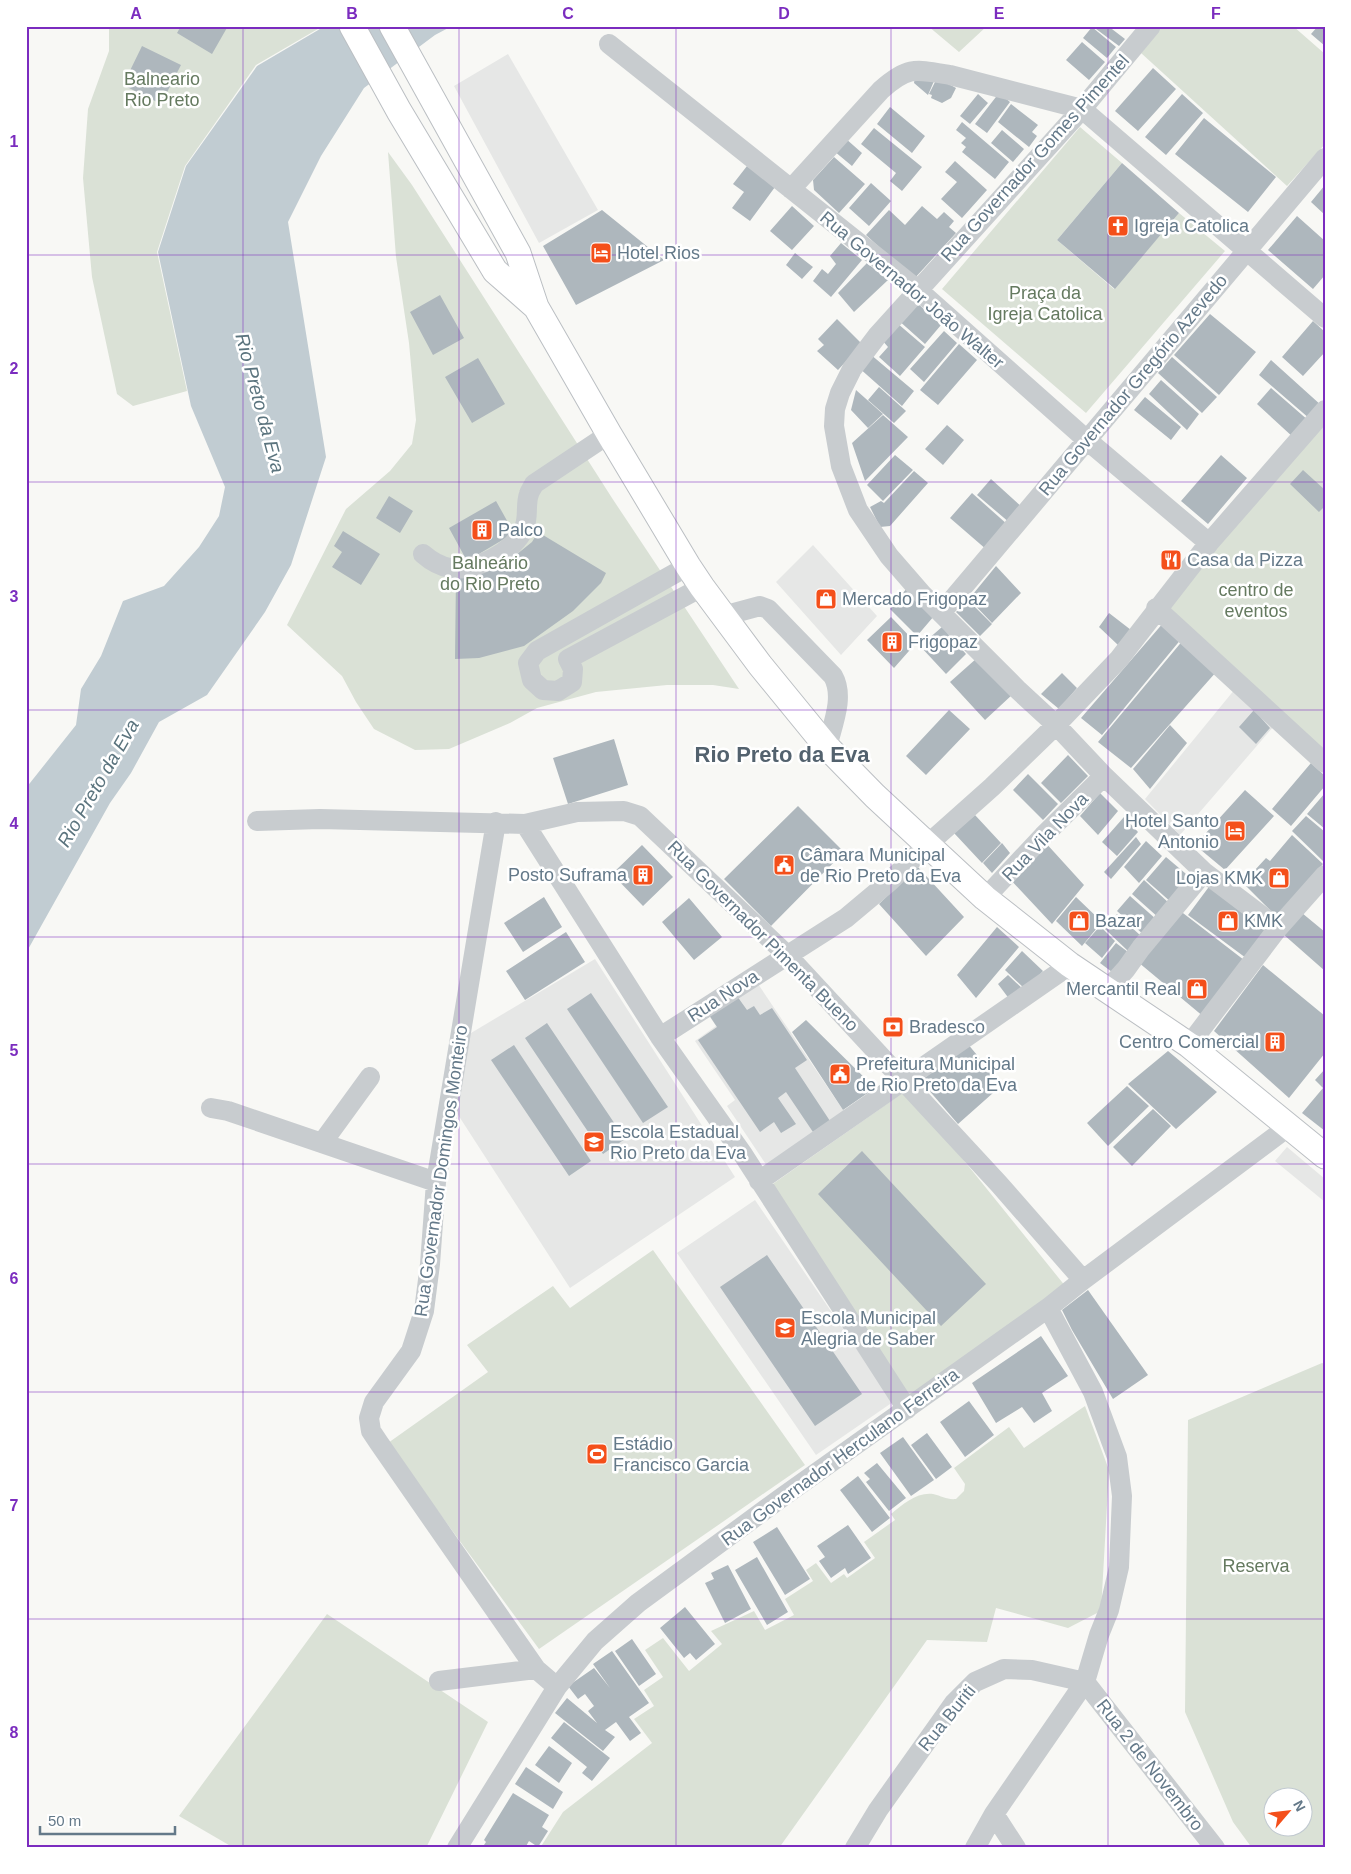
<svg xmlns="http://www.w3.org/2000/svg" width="1351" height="1874" font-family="Helvetica,sans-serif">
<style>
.built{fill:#e6e7e6}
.green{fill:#dae1d6;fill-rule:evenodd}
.water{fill:#c1ccd2}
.building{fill:#aeb7bd}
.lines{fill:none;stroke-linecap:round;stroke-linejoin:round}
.major-casing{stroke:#bbbfc3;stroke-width:27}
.minor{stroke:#c8cccf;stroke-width:20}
.major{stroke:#fff;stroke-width:25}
.grid{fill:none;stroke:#7b2cbf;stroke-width:1;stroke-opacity:0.55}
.labels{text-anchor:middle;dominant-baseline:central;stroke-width:5;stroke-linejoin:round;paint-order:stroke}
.park-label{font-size:18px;fill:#657a60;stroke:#fff}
.street-label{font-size:18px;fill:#647989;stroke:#fff}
.poi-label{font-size:18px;fill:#647989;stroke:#fff;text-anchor:start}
.water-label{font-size:19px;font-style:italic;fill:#5b747e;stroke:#fff}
.district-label{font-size:22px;font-weight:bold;fill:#53626e;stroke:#fff}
.neatline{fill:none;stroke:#7b2cbf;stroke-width:2}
.grid-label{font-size:16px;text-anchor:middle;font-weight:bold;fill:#7b2cbf}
</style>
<rect width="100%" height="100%" fill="#f8f8f5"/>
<path class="built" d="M508,54L598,210L539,243L454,86Z
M813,545L877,616L841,655L776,582Z
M1235,689L1274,726L1180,835L1145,799Z
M595,959L735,1177L570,1288L453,1107L466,1036Z
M756,981L845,1113L767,1166L727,1106L735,1100L695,1041L716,1026L708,1014Z
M1287,1147L1325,1179V1202L1275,1161Z
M755,1200L893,1402L816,1455L677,1253Z"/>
<path class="green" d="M109,26H323L256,65L185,166L157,252L187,391L133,406L117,394L92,277L83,178L88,109L109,51Z
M928,26H987L959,52Z
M1163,26H1293L1325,54V144L1287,186L1141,53Z
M1080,127L1122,163L1057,240L1114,289L1179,213L1225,251L1086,413L942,289Z
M388,152L412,185L612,498L739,689L713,685H667L596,692L537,708L510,723L449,749L415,750L374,729L356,702L342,676L287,625L346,509L390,471L412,444L416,420L409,343L396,257Z
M1325,416V757L1161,604Z
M907,1090L1066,1287L911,1399L767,1188Z
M653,1250L805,1465L539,1649L388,1443L488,1372L467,1345L553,1286L570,1308Z
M1322,1363L1325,1364V1848H1252L1233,1822L1185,1712L1188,1420ZM1274,1796H1304V1826H1274Z
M1085,1406L1109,1470L1101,1611L1068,1628L996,1608L987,1642L927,1640L779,1848H540L563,1812L652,1743L634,1719L654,1706L644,1690L663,1677L645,1650L663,1638L689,1671L722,1644L711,1631L754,1611L765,1630L794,1615L785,1599L813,1581L806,1570L816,1563L831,1583L844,1574L847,1578L875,1558L864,1542L895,1520L891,1514C903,1504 917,1492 933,1494C942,1496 947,1500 956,1499L964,1491L965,1484L954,1468L1009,1427L1024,1448Z
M327,1614L488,1722L426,1848H234L179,1816Z"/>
<path class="water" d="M325,26H452L435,35L364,88L321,156L288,222L326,457L291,565L265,612L207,695L159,722L131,773L110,803L26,953V788L76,725L81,689L101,656L123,601L164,586L199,547L219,516L225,487L191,406L158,252L186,166L257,66Z"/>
<path class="building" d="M181,26H228L212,54L177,33Z
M1092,26H1108L1125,39L1119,46Z
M1318,26H1325V46L1311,34Z
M1092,27L1116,47L1107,58L1083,38Z
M1082,42L1105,62L1089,80L1066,60Z
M142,46L181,65L161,104L123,85Z
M1153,68L1176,89L1138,131L1115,111Z
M915,77L934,81L928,95L914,83Z
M936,80L943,81L956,88L951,98L942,103L931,98L932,95L929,94Z
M999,93L1010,102L987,133L975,124Z
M978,94L988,103L970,124L960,116Z
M1182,94L1203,113L1166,155L1145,137Z
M1011,104L1038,125L1032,132L1037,136L1029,147L998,122Z
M890,107L925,136L912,153L877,124Z
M1204,118L1276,177L1248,212L1175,154Z
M962,122L1009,162L995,179L962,152L966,147L961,143L966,138L956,130Z
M874,128L922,167L902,191L890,181L896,173L861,144Z
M1002,130L1024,149L1013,162L991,143Z
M845,138L862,153L852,166L834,151Z
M834,157L865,184L839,213L814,190L813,180Z
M955,161L987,190L962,218L941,199L957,182L945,172Z
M1122,163L1179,213L1115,289L1057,240Z
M747,166L775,187L750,221L732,208L744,192L733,184Z
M871,183L891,201L869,226L849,208Z
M1325,185V215L1311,202Z
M792,206L814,226L792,250L770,231Z
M922,206L937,219L944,212L954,221L949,227L956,233L914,279L866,235L889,210L905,225Z
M602,210L664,260L576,305L543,246Z
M1297,216L1325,241V275L1313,289L1268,250Z
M841,243L862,260L831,297L813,281L822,269L828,274L836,264L830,256Z
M795,253L813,267L802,279L786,265Z
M867,263L888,280L854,312L838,293Z
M440,295L464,338L433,355L410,312Z
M914,300L941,325L925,344L897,319Z
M1210,314L1256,352L1219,395L1174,355Z
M837,319L862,344L838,370L817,351L824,345L818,339Z
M1313,321L1325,332V352L1303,376L1282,357Z
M897,323L925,347L900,376L879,357L888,347L882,340Z
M944,331L957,343L924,382L910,369Z
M959,344L977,360L938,405L920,390Z
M870,354L914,391L902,406L858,367Z
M1172,357L1217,397L1202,413L1158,373Z
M478,358L505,404L472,423L445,377Z
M1271,360L1322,406L1310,419L1259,375Z
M1161,380L1199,414L1187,430L1149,394Z
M879,387L906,411L894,423L868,400Z
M1271,388L1309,421L1294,438L1257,404Z
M856,390L883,414L868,428L851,410Z
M1145,397L1181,427L1171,440L1134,410Z
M883,415L908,437L865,481L852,443Z
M947,425L964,440L943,465L925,449Z
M895,455L913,470L883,501L867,485Z
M1221,455L1247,478L1208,524L1181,501Z
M1303,470L1325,490V506L1319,512L1290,484Z
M914,471L928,483L890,526L880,527L870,507L881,501L884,503Z
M991,479L1023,508L1010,523L977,495Z
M972,493L1008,525L987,550L950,518Z
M389,496L413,511L400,533L376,518Z
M496,501L514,533L467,561L449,528Z
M343,531L380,554L361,585L332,567L342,552L334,546Z
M538,532L606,573L601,583L573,611L524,646L479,658L455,659L456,576L494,568L511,559L532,542Z
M996,566L1021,593L992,623L969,599Z
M907,588L934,616L917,636L890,609Z
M968,600L992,624L980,636L956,612Z
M1109,613L1131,630L1118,645L1099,627Z
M891,617L916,643L894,668L867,640Z
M1164,622L1182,638L1102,735L1081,718Z
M942,627L966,654L946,674L920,646Z
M1184,639L1217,671L1131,768L1098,742Z
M977,658L1013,694L985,720L950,682Z
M1062,673L1077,688L1059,709L1041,694Z
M949,710L970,729L926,775L906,756Z
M1254,710L1270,728L1256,744L1239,727Z
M1170,725L1187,743L1150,789L1133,769Z
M614,739L628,785L568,804L553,758Z
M1068,755L1088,776L1061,803L1041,783Z
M1311,763L1325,776V786L1291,826L1272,809Z
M1028,774L1058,804L1043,820L1013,790Z
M1245,790L1274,816L1225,870L1195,845Z
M1100,793L1118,811L1098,835L1080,816Z
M1325,793V829L1307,814Z
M798,806L844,852L771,926L724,879Z
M975,815L1001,843L982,863L954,833Z
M1306,816L1325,832V863L1292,831Z
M1124,817L1138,832L1117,856L1102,842Z
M1292,835L1323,864L1277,917L1243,883L1266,858L1270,861Z
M1136,837L1141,844L1111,879L1104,872Z
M1044,841L1084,885L1052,924L1009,878Z
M1146,841L1162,856L1139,883L1124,867Z
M1002,843L1010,853L992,873L983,863Z
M642,845L673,877L643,906L612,874Z
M1166,857L1192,879L1172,903L1146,880Z
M917,866L964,917L926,956L879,904Z
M1144,880L1170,904L1159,918L1132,894Z
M1211,884L1269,927L1246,958L1188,915Z
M1130,896L1157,920L1144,935L1117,911Z
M544,897L562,927L523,952L504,923Z
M1076,897L1102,922L1082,946L1056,921Z
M689,898L722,937L694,960L662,922Z
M1179,910L1244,960L1204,1017L1138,962Z
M1302,913L1325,932V971L1283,934Z
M1117,914L1141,936L1128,951L1105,929Z
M1100,926L1115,941L1102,958L1085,943Z
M997,927L1019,947L976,998L957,975Z
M566,932L585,962L525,1000L506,971Z
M1116,943L1132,955L1116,975L1100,963Z
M1022,951L1043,971L1026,990L1005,970Z
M1263,965L1325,1016V1053L1289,1098L1214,1031Z
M1008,975L1024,990L1010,1000L998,984Z
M591,993L668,1107L643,1123L567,1009Z
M737,996L747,1010L754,1006L760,1015L772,1008L807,1060L795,1068L830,1121L813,1132L786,1092L778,1098L796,1124L781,1133L774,1122L760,1132L698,1040L717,1027L709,1015Z
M806,1020L875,1088L843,1110L792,1032Z
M547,1023L625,1139L603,1154L525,1038Z
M967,1043L1002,1085L958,1124L921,1081Z
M514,1045L591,1161L569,1176L491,1060Z
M1168,1051L1217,1092L1176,1129L1128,1084Z
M1325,1069V1131L1302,1113L1323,1088L1315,1080Z
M1127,1086L1149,1106L1108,1146L1087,1123Z
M1153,1109L1171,1126L1132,1166L1113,1147Z
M862,1151L986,1284L941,1326L818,1194Z
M767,1255L862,1394L815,1426L720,1287Z
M1088,1290L1148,1375L1113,1399L1072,1330L1062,1310Z
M1041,1336L1068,1376L1042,1393L1052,1411L1034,1423L1022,1407L996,1423L972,1383Z
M969,1401L994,1435L965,1457L940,1422Z
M927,1433L952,1467L936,1479L911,1445Z
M903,1437L934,1480L911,1496L880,1453Z
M877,1463L906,1498L889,1511L866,1482L870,1479L864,1473Z
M858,1476L890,1518L872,1532L840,1490Z
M848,1525L871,1558L848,1574L845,1568L831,1578L819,1561L825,1557L817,1546Z
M777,1527L810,1579L785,1595L753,1542Z
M757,1557L788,1612L767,1625L735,1570Z
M728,1565L751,1609L725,1623L705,1583L714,1579L711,1573Z
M685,1607L715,1644L696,1660L690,1653L684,1658L660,1628Z
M632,1639L656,1674L639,1686L615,1651Z
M612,1651L649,1703L629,1717L641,1733L630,1741L616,1722L605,1730L615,1737L603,1751L555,1713L567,1698L597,1723L588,1711L594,1706L585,1694L578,1699L568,1686L594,1668L610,1688L593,1664Z
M564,1722L610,1758L592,1781L582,1773L587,1767L551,1738Z
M549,1746L572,1763L559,1783L535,1765Z
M526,1767L563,1792L553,1809L515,1784Z
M513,1793L549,1815L542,1827L548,1831L538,1847L529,1841L525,1848H482L486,1842L484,1840Z"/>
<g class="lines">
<g class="major-casing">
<path id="major" d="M352,26L399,111L495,271L536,307
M392,26L518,253L536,307L609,434L688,566L702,587L760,665L827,747L875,796L985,898L1070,965L1189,1045L1325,1156"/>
</g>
<path class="minor" d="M1151,26L1082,109L877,336L852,369L840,393L835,409L834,426L841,466L858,510L889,556L922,594L1017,689L1056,725L1104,776L1204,872L1278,928
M609,44L918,290L1088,441L1209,543
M791,189L881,90C908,66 915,69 950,75L1082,109L1325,318
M423,554C431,561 439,566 450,568C473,573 516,551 524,528C529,518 525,505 529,494C530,490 533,487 534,484L609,434
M688,566L537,651L528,663L532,680L543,690L558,691L572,682L573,669L568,659L702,587
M1156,608L1325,763
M941,613C1070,462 1196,309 1325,158
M723,616L760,606L768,609L833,676C845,697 832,726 827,747
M257,821L320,819L525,824L577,812L624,811L640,816L787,955L999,1184L1083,1280
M496,822L436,1182L430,1264L424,1311L411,1351L374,1402L369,1418L371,1431L379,1443L536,1669L557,1687
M525,824L660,1037L742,1153L907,1409
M985,898L1043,836L1104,776
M1107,990L1126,969L1141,948L1204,872
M660,1037L846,918L889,882L928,844L992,787L1056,725L1119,659L1209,543L1325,410
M1189,1045L1278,928L1325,875
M211,1108L228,1111L436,1182
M322,1143L370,1077
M759,1181L1070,965
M439,1681L536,1669
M994,1814L1016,1848
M457,1848L557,1687L595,1641L638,1603L781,1498L1048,1308L1083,1280L1288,1127
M855,1848L878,1810L954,1703L975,1682L1004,1669L1032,1670L1085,1682L1215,1848
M975,1848L994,1814L1085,1682L1099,1635L1109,1610L1119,1567L1122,1496L1117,1457L1093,1392L1048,1308"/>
<use href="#major" class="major"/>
</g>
<path class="grid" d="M243,26V1848M459,26V1848M676,26V1848M891,26V1848M1108,26V1848M26,255H1325M26,482H1325M26,710H1325M26,937H1325M26,1164H1325M26,1392H1325M26,1619H1325"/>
<defs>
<g id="church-square" transform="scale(1.125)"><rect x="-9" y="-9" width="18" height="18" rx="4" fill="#f44f1a" stroke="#fff"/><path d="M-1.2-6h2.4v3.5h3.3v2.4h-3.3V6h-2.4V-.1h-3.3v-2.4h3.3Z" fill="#fff"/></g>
<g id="hotel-square" transform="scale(1.125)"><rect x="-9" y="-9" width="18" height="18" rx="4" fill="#f44f1a" stroke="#fff"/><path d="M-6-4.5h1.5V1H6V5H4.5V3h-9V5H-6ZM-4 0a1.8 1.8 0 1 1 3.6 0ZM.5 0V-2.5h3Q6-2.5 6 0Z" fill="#fff"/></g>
<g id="building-square" transform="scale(1.125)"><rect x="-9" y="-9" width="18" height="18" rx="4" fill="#f44f1a" stroke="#fff"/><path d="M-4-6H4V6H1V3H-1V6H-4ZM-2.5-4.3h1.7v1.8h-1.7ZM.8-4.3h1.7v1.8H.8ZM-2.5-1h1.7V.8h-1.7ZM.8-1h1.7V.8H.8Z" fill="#fff"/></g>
<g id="restaurant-square" transform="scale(1.125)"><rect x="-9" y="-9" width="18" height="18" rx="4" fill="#f44f1a" stroke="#fff"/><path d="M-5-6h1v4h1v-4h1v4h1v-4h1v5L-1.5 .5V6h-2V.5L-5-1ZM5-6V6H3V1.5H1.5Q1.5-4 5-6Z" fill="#fff"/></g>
<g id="shop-square" transform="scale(1.125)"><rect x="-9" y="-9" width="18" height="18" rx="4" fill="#f44f1a" stroke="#fff"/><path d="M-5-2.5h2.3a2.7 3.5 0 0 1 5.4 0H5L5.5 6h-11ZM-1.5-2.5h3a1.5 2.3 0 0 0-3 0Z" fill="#fff"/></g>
<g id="civic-square" transform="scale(1.125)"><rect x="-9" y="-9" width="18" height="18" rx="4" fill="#f44f1a" stroke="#fff"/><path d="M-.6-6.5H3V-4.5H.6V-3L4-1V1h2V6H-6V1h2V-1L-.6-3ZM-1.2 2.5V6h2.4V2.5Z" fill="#fff"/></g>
<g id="bank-square" transform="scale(1.125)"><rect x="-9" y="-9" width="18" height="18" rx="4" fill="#f44f1a" stroke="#fff"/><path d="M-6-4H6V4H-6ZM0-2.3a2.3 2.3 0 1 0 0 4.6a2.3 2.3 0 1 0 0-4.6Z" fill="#fff"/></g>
<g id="school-square" transform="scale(1.125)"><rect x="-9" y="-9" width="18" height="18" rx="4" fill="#f44f1a" stroke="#fff"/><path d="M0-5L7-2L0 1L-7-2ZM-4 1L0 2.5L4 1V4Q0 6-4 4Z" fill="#fff"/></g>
<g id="stadium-square" transform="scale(1.125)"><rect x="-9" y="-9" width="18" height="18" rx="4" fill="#f44f1a" stroke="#fff"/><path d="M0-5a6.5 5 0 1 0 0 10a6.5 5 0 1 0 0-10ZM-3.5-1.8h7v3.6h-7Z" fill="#fff"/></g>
</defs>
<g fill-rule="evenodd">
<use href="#church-square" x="1118" y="226"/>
<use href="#hotel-square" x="601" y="253"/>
<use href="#building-square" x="482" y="530"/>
<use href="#restaurant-square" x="1171" y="560"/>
<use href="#shop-square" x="826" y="599"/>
<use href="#building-square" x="892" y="642"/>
<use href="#hotel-square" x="1235" y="831"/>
<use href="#civic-square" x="784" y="865"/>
<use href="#building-square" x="643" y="875"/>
<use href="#shop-square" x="1279" y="878"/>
<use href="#shop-square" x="1079" y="921"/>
<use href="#shop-square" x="1228" y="921"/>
<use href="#shop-square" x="1197" y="989"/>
<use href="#bank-square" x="893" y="1027"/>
<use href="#building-square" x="1275" y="1042"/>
<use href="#civic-square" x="840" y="1074"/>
<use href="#school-square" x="594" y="1142"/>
<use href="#school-square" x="785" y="1328"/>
<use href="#stadium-square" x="597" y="1454"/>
</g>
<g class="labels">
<g class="park-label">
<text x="162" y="79">Balneario<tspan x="162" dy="21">Rio Preto</tspan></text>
<text x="1045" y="293">Praça da<tspan x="1045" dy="21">Igreja Catolica</tspan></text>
<text x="490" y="563">Balneário<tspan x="490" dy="21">do Rio Preto</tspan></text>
<text x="1256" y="590">centro de<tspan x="1256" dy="21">eventos</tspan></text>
<text x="1256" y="1566">Reserva</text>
</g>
<g class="street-label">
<text transform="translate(1035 158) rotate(-48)">Rua Governador Gomes Pimentel</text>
<text transform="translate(912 290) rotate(40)">Rua Governador João Walter</text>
<text transform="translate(1133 385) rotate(-50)">Rua Governador Gregório Azevedo</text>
<text transform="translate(1045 837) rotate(-46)">Rua Vila Nova</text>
<text transform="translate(763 936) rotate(45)">Rua Governador Pimenta Bueno</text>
<text transform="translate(723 996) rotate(-33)">Rua Nova</text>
<text transform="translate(441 1171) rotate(-82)">Rua Governador Domingos Monteiro</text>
<text transform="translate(840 1457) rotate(-36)">Rua Governador Herculano Ferreira</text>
<text transform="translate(947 1718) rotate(-51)">Rua Buriti</text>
<text transform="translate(1150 1765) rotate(52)">Rua 2 de Novembro</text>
</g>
<g class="poi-label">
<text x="1134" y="226">Igreja Catolica</text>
<text x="617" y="253">Hotel Rios</text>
<text x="498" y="530">Palco</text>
<text x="1187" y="560">Casa da Pizza</text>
<text x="842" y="599">Mercado Frigopaz</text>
<text x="908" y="642">Frigopaz</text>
<text x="1219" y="821" text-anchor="end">Hotel Santo<tspan x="1219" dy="21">Antonio</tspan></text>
<text x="800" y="855">Câmara Municipal<tspan x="800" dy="21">de Rio Preto da Eva</tspan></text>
<text x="627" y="875" text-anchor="end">Posto Suframa</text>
<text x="1263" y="878" text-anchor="end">Lojas KMK</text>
<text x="1095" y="921">Bazar</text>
<text x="1244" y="921">KMK</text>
<text x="1181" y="989" text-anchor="end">Mercantil Real</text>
<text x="909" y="1027">Bradesco</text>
<text x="1259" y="1042" text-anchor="end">Centro Comercial</text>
<text x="856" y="1064">Prefeitura Municipal<tspan x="856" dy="21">de Rio Preto da Eva</tspan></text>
<text x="610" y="1132">Escola Estadual<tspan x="610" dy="21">Rio Preto da Eva</tspan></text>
<text x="801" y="1318">Escola Municipal<tspan x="801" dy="21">Alegria de Saber</tspan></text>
<text x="613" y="1444">Estádio<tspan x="613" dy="21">Francisco Garcia</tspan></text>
</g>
<g class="water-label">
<text transform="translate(260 403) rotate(75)">Rio Preto da Eva</text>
<text transform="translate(98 783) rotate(-60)">Rio Preto da Eva</text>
</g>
<g class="district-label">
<text x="782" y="754">Rio Preto da Eva</text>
</g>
</g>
<rect width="1351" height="1874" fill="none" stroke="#ffffff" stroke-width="55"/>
<g transform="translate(1288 1812) rotate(62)"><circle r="24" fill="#ffffff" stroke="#c1c9d0"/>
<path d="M0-4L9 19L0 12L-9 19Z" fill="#f44f1a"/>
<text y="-8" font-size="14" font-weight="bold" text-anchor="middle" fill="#647989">N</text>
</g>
<path d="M40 1826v8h135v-8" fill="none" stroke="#647989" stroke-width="2.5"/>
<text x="48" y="1826" font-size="15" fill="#647989" stroke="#ffffff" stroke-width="4" paint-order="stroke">50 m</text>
<rect x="28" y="28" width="1296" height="1818" class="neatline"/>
<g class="grid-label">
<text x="136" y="19">A</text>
<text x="352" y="19">B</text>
<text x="568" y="19">C</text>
<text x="784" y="19">D</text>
<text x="999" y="19">E</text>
<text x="1216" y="19">F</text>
<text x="14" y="147">1</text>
<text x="14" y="374">2</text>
<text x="14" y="602">3</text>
<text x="14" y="829">4</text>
<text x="14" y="1056">5</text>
<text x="14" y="1284">6</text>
<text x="14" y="1511">7</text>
<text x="14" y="1738">8</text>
</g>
</svg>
